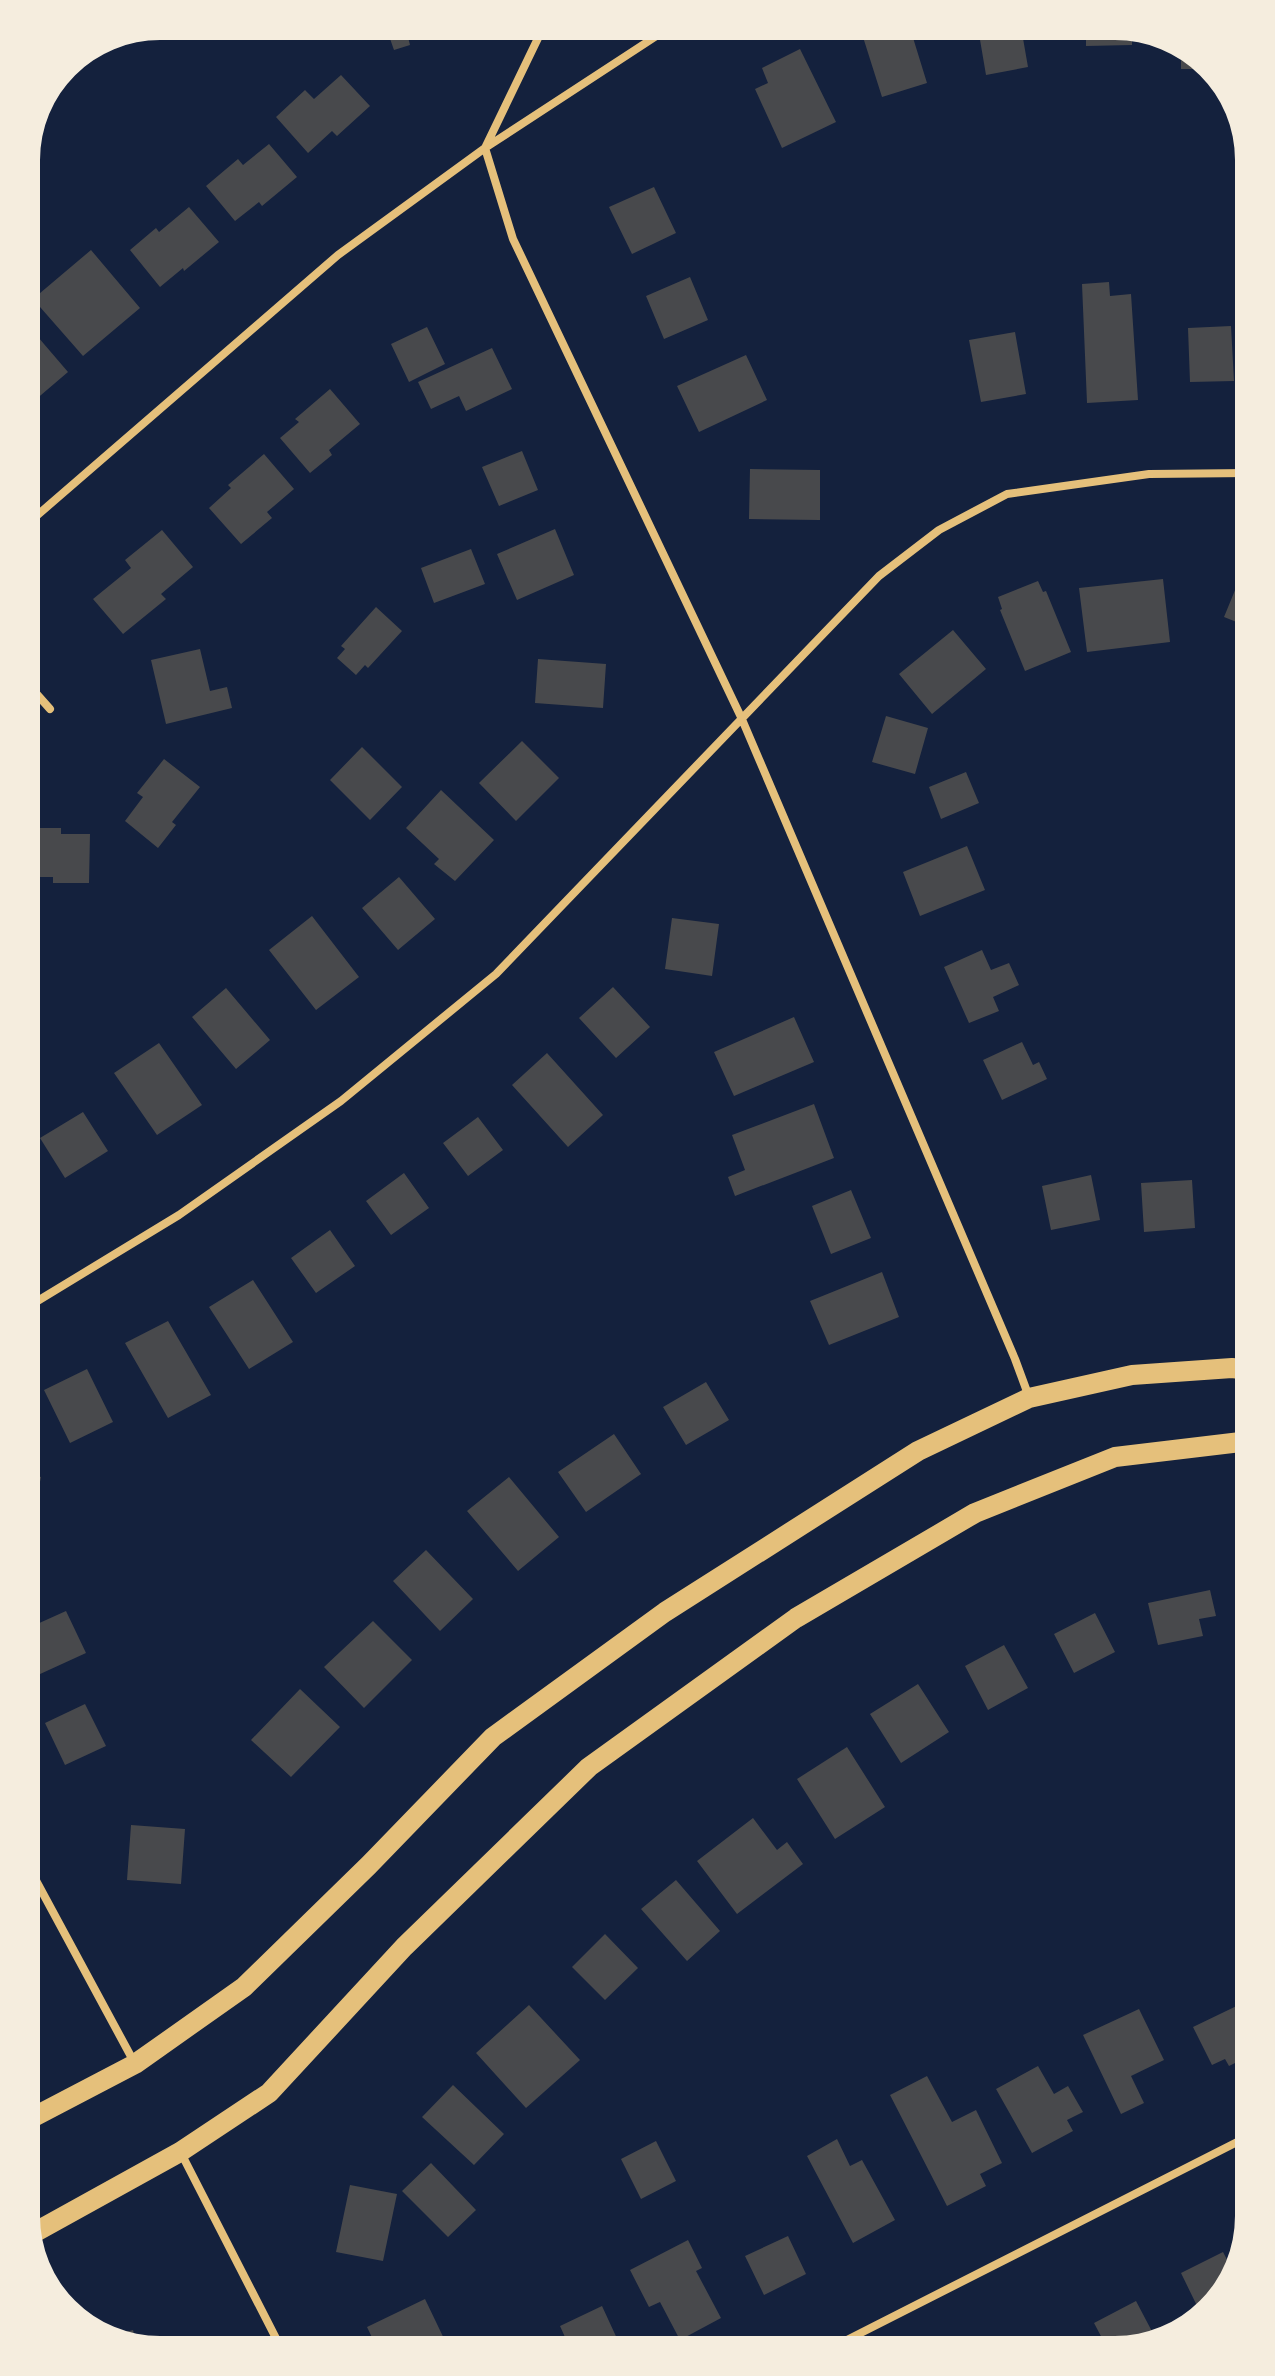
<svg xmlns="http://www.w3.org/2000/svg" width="1275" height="2376" font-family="'Open Sans',sans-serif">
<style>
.building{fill:#48494c}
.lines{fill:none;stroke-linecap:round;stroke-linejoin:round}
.minor{stroke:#e5c07b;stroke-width:8}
.primary{stroke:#e5c07b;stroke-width:20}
</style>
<rect width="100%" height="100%" fill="#14213d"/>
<path class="building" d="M1125,26L1132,29V45L1086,46V27Z
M1021,27L1028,67L986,75L978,28Z
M910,28L927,83L882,97L863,37L889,29Z
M388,33H407L410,45L394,50Z
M1181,46L1190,49L1207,69H1181Z
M800,49L836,122L782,148L755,89L768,83L762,68Z
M85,52L89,58L58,81L65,65Z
M341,75L370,106L337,136L332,131L308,153L276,117L305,90L314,99Z
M269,144L297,177L262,206L259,202L235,221L206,186L238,159L243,165Z
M654,187L676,233L632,254L609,207Z
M189,207L219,242L184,271L183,268L160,287L130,250L156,228L159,232Z
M91,250L140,308L83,356L33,299Z
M690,277L708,320L664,339L646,296Z
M1109,282L1110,296L1131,294L1138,400L1087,403L1082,284Z
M1231,326L1234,381L1190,382L1188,328Z
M427,327L445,364L409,382L391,344Z
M1015,332L1026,394L981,402L969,340Z
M38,337L68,372L34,401L31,399L26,403V347Z
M492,348L512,389L466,411L459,396L431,409L418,382Z
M746,355L767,400L699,432L677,386Z
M330,389L360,424L329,450L332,455L310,473L280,438L299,422L295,419Z
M522,451L538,490L499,506L482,467Z
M264,454L294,489L267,512L272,518L241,544L209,508L231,488L228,485Z
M750,469L820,470V520L749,519Z
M555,529L574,575L517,600L497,554Z
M162,530L193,567L161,594L166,599L123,634L93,599L131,568L125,560Z
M471,549L485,584L434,603L421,568Z
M1240,578L1249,582V627L1224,617Z
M1163,579L1170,642L1087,652L1079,588Z
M1038,581L1043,592L1046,591L1071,652L1025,671L1000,610L1002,609L998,597Z
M376,607L402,631L368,668L365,665L356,675L337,658L345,649L341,646Z
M953,630L986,669L932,714L899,674Z
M200,649L210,691L227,687L232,708L166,724L151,660Z
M538,659L606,664L603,708L535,703Z
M886,716L928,728L915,774L872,762Z
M522,741L559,778L516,821L479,783Z
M362,747L402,787L370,820L330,780Z
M164,759L200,787L172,822L176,825L158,848L125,821L143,797L137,793Z
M966,772L979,803L941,819L929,787Z
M441,790L494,840L455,881L434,864L439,859L406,828Z
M26,828H61V834H90L89,883H53V877H26Z
M967,846L985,890L920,916L903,872Z
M399,877L435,919L398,950L362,908Z
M312,916L359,977L316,1010L269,950Z
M672,918L719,924L712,976L665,969Z
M982,950L991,970L1009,963L1019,985L993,997L999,1011L969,1023L944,967Z
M1237,978H1249V1000H1237Z
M613,987L650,1027L616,1058L579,1018Z
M226,988L270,1040L236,1069L192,1017Z
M794,1017L814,1062L734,1096L714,1052Z
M1022,1042L1033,1065L1039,1062L1047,1079L1002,1100L983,1060Z
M159,1043L202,1105L157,1135L114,1073Z
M547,1053L603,1115L568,1147L512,1085Z
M814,1104L834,1158L735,1196L728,1177L745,1170L732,1135Z
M83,1112L108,1151L65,1178L40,1138Z
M478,1117L503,1150L468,1176L443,1143Z
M1236,1157H1249V1213H1238Z
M404,1173L429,1208L391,1235L366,1201Z
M1091,1175L1100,1220L1051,1230L1042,1186Z
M1192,1180L1195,1228L1144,1232L1141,1183Z
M851,1190L871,1238L831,1254L812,1206Z
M330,1230L355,1266L316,1293L291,1258Z
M882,1272L899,1317L829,1345L810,1301Z
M253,1280L293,1342L249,1369L209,1307Z
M168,1321L211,1395L168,1418L125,1343Z
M87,1369L113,1422L70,1443L44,1390Z
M706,1382L729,1420L686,1445L663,1407Z
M614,1434L641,1474L586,1512L558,1472Z
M26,1473L41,1477L30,1531L26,1530Z
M509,1477L559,1537L518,1571L467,1511Z
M426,1550L473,1599L440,1631L393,1581Z
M1210,1590L1216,1616L1199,1619L1203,1636L1158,1645L1148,1603Z
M1247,1602L1249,1603V1652H1242Z
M66,1611L86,1653L27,1680L26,1629Z
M1095,1613L1115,1652L1074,1673L1054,1634Z
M373,1621L412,1660L364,1708L324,1667Z
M1004,1645L1028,1688L988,1710L965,1666Z
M918,1684L949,1732L901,1763L870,1714Z
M300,1689L340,1727L291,1777L251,1740Z
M85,1704L106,1746L65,1765L45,1723Z
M847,1747L885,1807L835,1839L797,1779Z
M753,1818L777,1850L787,1842L803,1864L737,1914L697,1861Z
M131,1825L185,1829L181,1884L127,1880Z
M676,1880L720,1931L687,1961L641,1909Z
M605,1934L638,1968L605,2000L572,1967Z
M1249,2000V2027L1245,2029L1249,2036V2046L1239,2052L1243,2059L1229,2066L1225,2059L1212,2065L1193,2027Z
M529,2005L580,2060L526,2108L476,2053Z
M1139,2009L1164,2060L1131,2076L1144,2103L1121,2114L1083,2035Z
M1038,2066L1054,2094L1068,2086L1083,2112L1067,2120L1073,2131L1032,2153L996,2089Z
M927,2076L952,2122L976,2110L1002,2163L980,2174L986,2186L947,2206L890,2095Z
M453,2085L504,2134L474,2165L422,2117Z
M837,2139L850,2166L862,2160L895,2220L853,2243L807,2156Z
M656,2141L676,2181L641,2199L621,2159Z
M431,2163L476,2210L448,2237L402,2191Z
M350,2185L397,2194L383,2261L336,2252Z
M788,2236L806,2274L764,2295L745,2256Z
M688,2240L702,2268L696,2271L721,2318L680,2340L660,2302L649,2307L630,2270Z
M1223,2252L1233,2271L1227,2290L1200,2312L1181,2273Z
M425,2299L448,2347L377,2348L367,2327Z
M1136,2301L1156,2339L1103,2340L1094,2323Z
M602,2306L620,2345L569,2346L560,2326Z
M133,2330L137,2345L112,2336Z"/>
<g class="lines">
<path class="minor" d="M664,31L485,148L513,239L741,717L1015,1359L1029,1397
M26,525L338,255L485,148L541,32
M26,682L50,709
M26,1308L179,1215L341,1101L496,974L879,576L939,530L1007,494L1149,474L1249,473
M26,1862L134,2062
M181,2153L281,2348
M841,2343L1249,2136"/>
<path class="primary" d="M26,2121L135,2064L244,1987L369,1865L493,1737L665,1612L918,1451L1029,1398L1132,1375L1232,1368L1249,1370
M30,2235L180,2152L269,2093L404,1947L589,1767L796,1618L975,1513L1115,1457L1249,1441"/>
</g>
<path d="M0 0H1275V2376H0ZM160 40H1115A120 120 0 0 1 1235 160V2216A120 120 0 0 1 1115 2336H160A120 120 0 0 1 40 2216V160A120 120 0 0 1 160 40Z" fill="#f5edde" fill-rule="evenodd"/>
</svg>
